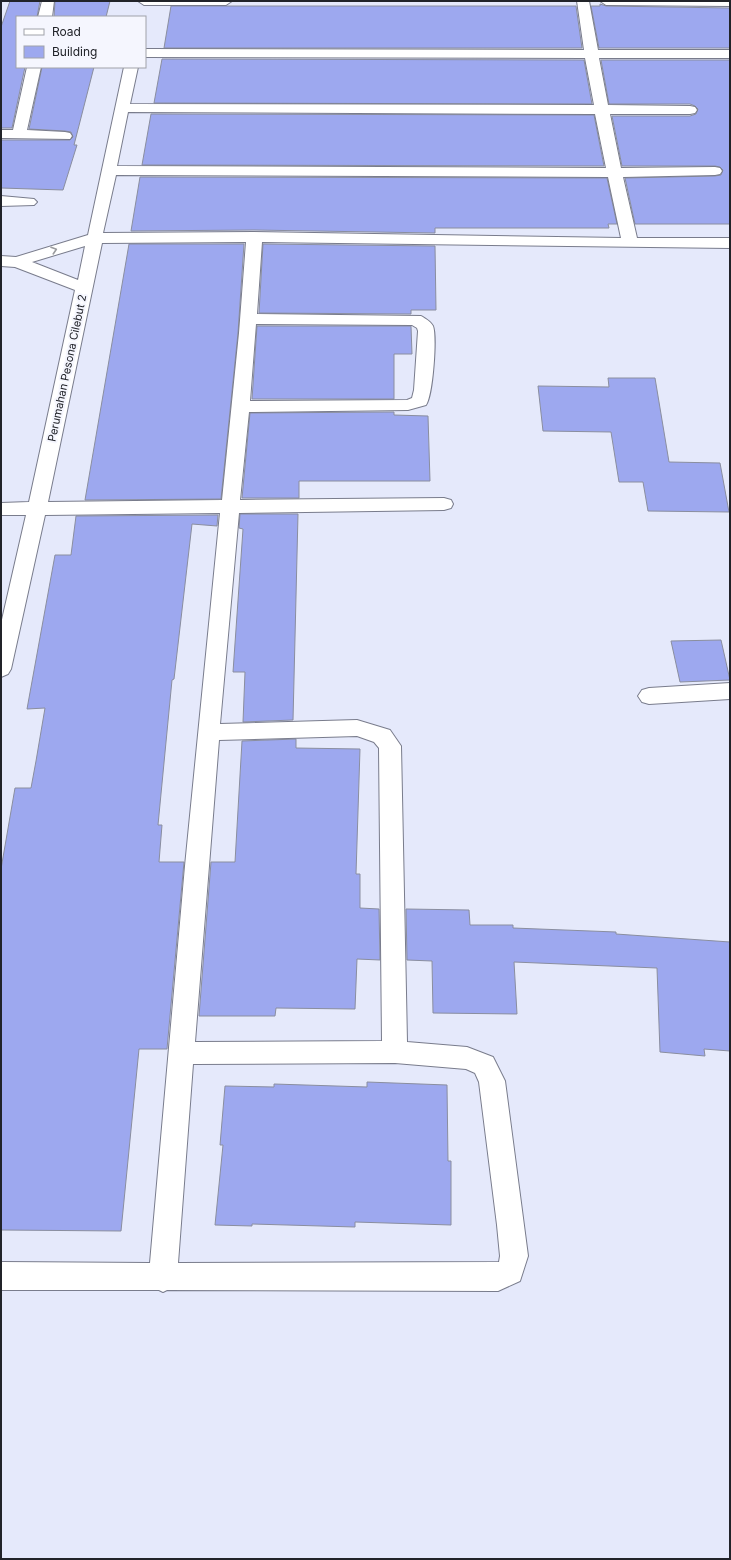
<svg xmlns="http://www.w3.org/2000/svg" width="731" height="1560" font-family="Inter,sans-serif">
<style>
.building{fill:#9da8ef;stroke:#8a8e9f}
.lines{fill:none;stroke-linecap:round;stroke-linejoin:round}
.minor-casing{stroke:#797c8c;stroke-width:2}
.minor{fill:#fff;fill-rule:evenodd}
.oneway{stroke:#9b9c9f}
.labels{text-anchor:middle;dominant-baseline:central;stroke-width:4;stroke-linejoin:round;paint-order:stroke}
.far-street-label{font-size:11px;fill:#212329;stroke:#f5f6fe}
</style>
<rect width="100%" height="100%" fill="#e5e9fb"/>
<path class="building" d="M10,1H40L37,17H17V67H25L12,128H1V27Z
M55,1H110L106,17H54Z
M600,4L606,6L730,8V48H599L591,6H600Z
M171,6H576L582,48H164Z
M162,59L584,60L592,104L154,103Z
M601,60H730V224H635L625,178L715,176L721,175L723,170L720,167L715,166H622L612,116H690L696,114L698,109L695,106L690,104H609Z
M42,67H94L74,145H77L63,190L1,188V140H70L73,137L71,132L65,131L29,129Z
M151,114L594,115L604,166L142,165Z
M140,177L607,178L617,224H608L609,228H435V233L254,230L131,231Z
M129,244H244L238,333L221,499L85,500Z
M263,244L435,246L436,310H411V314L259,313Z
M257,326H411L412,354H394V399H252Z
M608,378H655L669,462L720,463L729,512L648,511L643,482H619L611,432L543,431L538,386L609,387Z
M394,412V415L428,416L430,481H299V498H242L250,413Z
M240,514H298L293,720L243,722L245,672H233L243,529L239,528Z
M218,515L217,526L192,524L174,679L172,680L158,825H162L159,862H184L167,1049H139L121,1231L1,1230V869L15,788H31L36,761L45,708L27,709L55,555H71L76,516Z
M721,640L730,680L680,682L671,641Z
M296,739V748L360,749L356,874H360V908L379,909L380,960L357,959L355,1009L276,1008L275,1016H199L211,862H235L242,741Z
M406,909L469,910L470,925H513V928L616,932V934L730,942V1051L704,1049L705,1056L660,1052L657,968L514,962L517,1014L433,1013L432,961L407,960Z
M367,1082L447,1085L448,1161H451V1225L355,1222V1227L252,1224V1226L215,1225L223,1145H220L225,1086L274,1087V1084L367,1087Z"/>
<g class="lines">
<g class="minor-casing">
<path id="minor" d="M42,1H54L52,17H38Z
M138,1H232L226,5H144Z
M577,1H589L598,50H730V58H599L608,105L690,106L695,107L697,110L695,113L690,114H610L621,168L715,167L720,168L722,171L720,174L715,175L623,177L637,238H730V248L262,242L257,314L421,316C426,319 430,321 433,326C437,336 433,395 426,405L408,410L249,412L240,500L444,498L451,500L453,504L451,508L444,510L239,513L220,724L357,720L390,730L401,746L407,1042L467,1047L493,1057L505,1081L528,1256L520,1281L498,1291L167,1290L163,1292L159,1290H1V1262L150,1263L185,866L220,513L45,515L11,669L8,674L1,677V624L26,515H1V503L29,502L75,290L15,267L1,266V256L16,257L88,235L124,67H138L130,104L594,105L585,58L145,57V49L584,50ZM128,112L595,114L606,168L117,166ZM116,175L608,177L621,238L254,232L103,233ZM246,242L239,333L222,500L48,502L102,243ZM85,246L78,280L32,262ZM256,324L412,325L417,328L418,331L414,390L412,398L407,400L250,401ZM357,736L374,742L379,748L382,1041L195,1042L219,740ZM395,1063L466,1069L475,1073L479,1082L497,1225L500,1256L499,1262L178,1263L193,1064Z
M600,1H730V6L606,5Z
M27,67H41L27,130L65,132L70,133L72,136L70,139L1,138V130H13Z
M1,196L34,199L37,202L34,205L1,206Z
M730,683V699L649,704L642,702L638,696L642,690L649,688Z"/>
</g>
<use href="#minor" class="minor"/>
</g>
<defs><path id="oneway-chevron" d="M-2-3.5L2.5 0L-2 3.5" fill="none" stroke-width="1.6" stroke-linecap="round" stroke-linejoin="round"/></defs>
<use class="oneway" href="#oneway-chevron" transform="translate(54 250) rotate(-18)"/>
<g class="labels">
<g class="far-street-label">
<text transform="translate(67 368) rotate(-78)">Perumahan Pesona Cilebut 2</text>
</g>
</g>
<rect width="731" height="1560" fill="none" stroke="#212329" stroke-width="4"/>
<rect x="16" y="16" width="130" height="52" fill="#f5f6fe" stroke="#a0a2a9"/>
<rect x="24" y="29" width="20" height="6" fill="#ffffff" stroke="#a0a2a9"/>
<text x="52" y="36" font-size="12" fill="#212329">Road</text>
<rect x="24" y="46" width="20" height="12" fill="#9da8ef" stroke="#a0a2a9"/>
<text x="52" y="56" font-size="12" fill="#212329">Building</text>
</svg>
